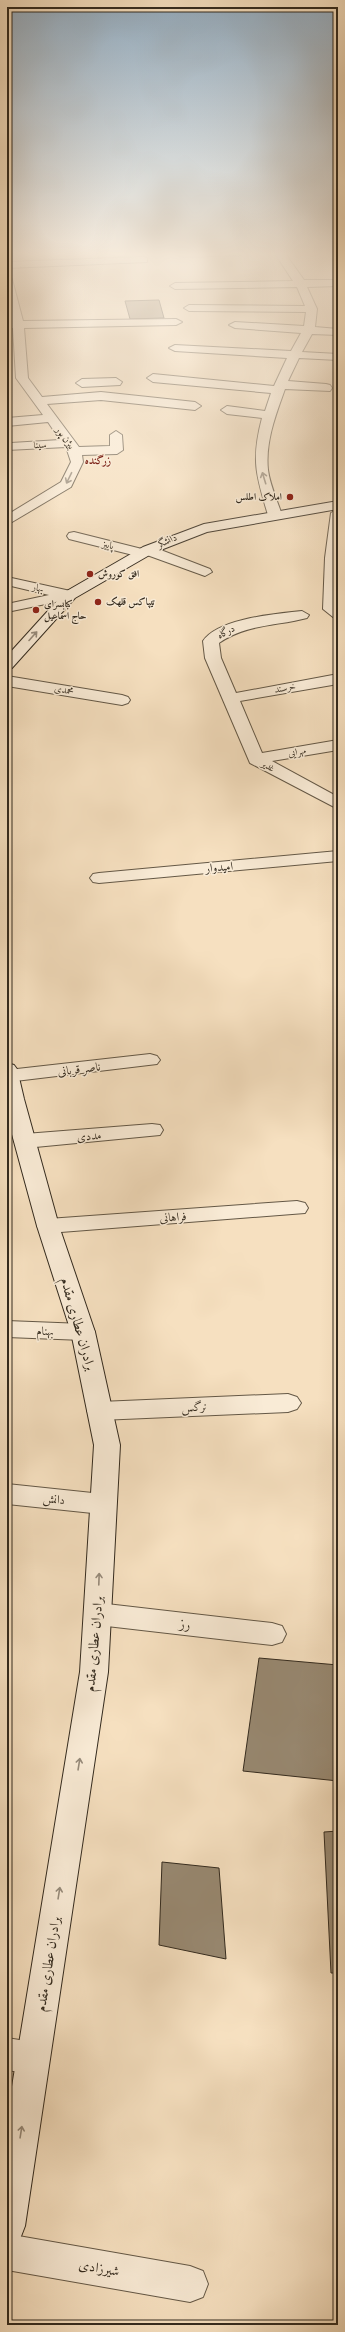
<svg xmlns="http://www.w3.org/2000/svg" width="345" height="2332" font-family="'IM FELL French Canon',Amiri,serif">
<style>
.building{fill:#988972;stroke:#332a1e}
.lines{fill:none;stroke-linecap:round;stroke-linejoin:round}
.street-casing{stroke:#645846;stroke-width:2}
.secondary-casing{stroke:#332a1e;stroke-width:2}
.street{fill:#f9ebd6;fill-rule:evenodd}
.secondary{fill:#f9ebd6;fill-rule:evenodd}
.oneway{stroke:#968a7a}
.poi-dot{fill:#8f2418;stroke:#f9ebd6;stroke-width:1.5}
.labels{text-anchor:middle;dominant-baseline:central;stroke-width:3;stroke-linejoin:round;paint-order:stroke}
.far-street-label{font-size:10px;fill:#332a1e;stroke:#f9ebd6}
.far-poi-label{font-size:10px;font-weight:bold;fill:#332a1e;stroke:#f9ebd6;text-anchor:start}
.far-neighbourhood-label{font-size:11px;font-weight:bold;fill:#7a1f14;stroke:#f9ebd6}
.street-label{font-size:12px;fill:#332a1e;stroke:#f9ebd6}
.near-street-label{font-size:14px;fill:#332a1e;stroke:#f9ebd6}
</style>
<rect width="100%" height="100%" fill="#f6e0c0"/>
<filter id="stains"><feTurbulence type="fractalNoise" baseFrequency=".005" numOctaves="4"/><feColorMatrix values="0 0 0 0 .2 0 0 0 0 .09 0 0 0 0 .02 0 0 0 .5 -.17"/></filter>
<radialGradient id="worn" r=".72"><stop offset=".6" stop-color="#630" stop-opacity="0"/><stop offset="1" stop-color="#630" stop-opacity=".3"/></radialGradient>
<path class="building" d="M159,300L164,318L130,319L125,301Z
M259,1658L338,1665V1781L243,1771Z
M338,1831V1973H331L324,1832Z
M162,1862L219,1868L226,1959L159,1945Z"/>
<g class="lines">
<g class="street-casing">
<path id="street" d="M179,252H246L241,255L183,257L179,256Z
M274,252H284L304,280H338V286L307,287L317,309L315,327L338,329V335L312,334L302,352L338,354V360L299,358L288,381L326,384L330,385L332,388L330,391L285,389C276,414 265,442 268,470C270,485 277,500 282,515L275,519L268,515C256,475 251,460 262,418L227,414L221,410L227,406L265,411L271,393L153,382L147,378L153,374L274,386L287,358L175,351L169,348L175,345L291,351L301,333L235,328L229,325L235,322L304,326L306,312L189,311L184,308L189,305L305,306L297,287L175,289L170,286L175,283L293,281Z
M143,257L147,258V262L7,268V262Z
M7,276L12,279L23,321L176,319L182,322L176,325L24,328L28,378L42,397L101,392L195,402L201,406L195,410L101,400L47,404L79,447L110,446V435L116,431L122,435L123,450L117,454L82,455L83,462L71,487L7,525V515L61,482L71,462L66,447L7,450V444L11,443L60,440L48,422L7,426V418L43,415L16,378L13,328H7V322H12L7,302Z
M116,378L122,382L120,385L82,387L76,383L82,379Z
M338,509L337,607L338,618L333,617L323,609L325,558L331,513Z
M74,532L142,549L148,546L153,547L210,569L212,572L205,576L147,555L141,557L69,539L67,536L69,533Z
M7,577L75,592L77,595L70,599L7,612V604L49,595L7,585Z
M302,611L309,615L307,618C277,626 246,624 219,643L221,658L236,693L338,674V684L240,701L262,753L338,740V750L272,761L338,797V809L250,763L205,658L203,641C219,618 276,614 302,611Z
M7,676L122,695L128,697L130,700L128,703L122,705L7,686Z
M338,851V861L99,883L93,882L90,878L93,874L99,873Z
M150,1054L157,1056L160,1060L157,1064L7,1082L8,1070Z
M152,1124L160,1125L163,1130L160,1135L25,1148L17,1146L14,1141L17,1136L25,1134Z
M297,1201L305,1203L308,1208L305,1213L48,1233L40,1231L37,1226L40,1221L48,1219Z
M7,1321L83,1324L92,1326L95,1332L92,1338L83,1340L7,1337Z
M288,1394L297,1397L301,1403L297,1409L288,1412L100,1420L91,1417L87,1411L91,1405L100,1402Z
M7,1484L102,1494L111,1497L115,1504L111,1511L102,1514L7,1504Z
M98,1603L272,1623L282,1626L286,1634L282,1642L272,1645L98,1625L88,1622L84,1614L88,1606Z
M7,2038L32,2042L44,2047L49,2058L44,2069L32,2074L7,2070Z
M7,2234L190,2266L203,2271L208,2284L203,2297L190,2302L7,2270Z"/>
</g>
<g class="secondary-casing">
<path id="secondary" d="M338,501V509L207,532L153,553L75,598L12,668L7,670V656L65,592L143,547L204,524Z
M7,1063L14,1065L17,1069L24,1099L59,1226L95,1332L120,1445L108,1672L25,2226L20,2239L7,2244V2117L80,1672L94,1445L71,1332L37,1226L7,1116Z"/>
</g>
<use href="#street" class="street"/>
<use href="#secondary" class="secondary"/>
</g>
<defs><path id="oneway-shaft" d="M-6 0H5M1.5-3L5.5 0L1.5 3" fill="none" stroke-width="1.6" stroke-linecap="round" stroke-linejoin="round"/></defs>
<g class="oneway">
<use href="#oneway-shaft" transform="translate(69 478) rotate(116)"/>
<use href="#oneway-shaft" transform="translate(264 478) rotate(-107)"/>
<use href="#oneway-shaft" transform="translate(33 636) rotate(-48)"/>
<use href="#oneway-shaft" transform="translate(99 1579) rotate(-88)"/>
<use href="#oneway-shaft" transform="translate(79 1764) rotate(-81)"/>
<use href="#oneway-shaft" transform="translate(59 1893) rotate(-81)"/>
<use href="#oneway-shaft" transform="translate(21 2132) rotate(-81)"/>
</g>
<linearGradient id="sky" x2="0" y2="1"><stop stop-color="#93adc2"/><stop offset="0.44" stop-color="#fbf1e3"/><stop offset="1" stop-color="#fbf1e3" stop-opacity="0"/></linearGradient>
<rect width="345" height="578" fill="url(#sky)"/>
<g class="poi-dot">
<circle cx="290" cy="497" r="4"/>
<circle cx="90" cy="574" r="4"/>
<circle cx="98" cy="602" r="4"/>
<circle cx="36" cy="610" r="4"/>
</g>
<g class="labels">
<g class="far-street-label">
<text transform="translate(65 438) rotate(54)">بیژن پور</text>
<text transform="translate(40 445) rotate(-4)">سینا</text>
<text transform="translate(167 541) rotate(-24)">دانشگر</text>
<text transform="translate(108 545) rotate(14)">پاییز</text>
<text transform="translate(38 588) rotate(13)">بهار</text>
<text transform="translate(226 632) rotate(-27)">درگاه</text>
<text transform="translate(285 688) rotate(-11)">خرسند</text>
<text transform="translate(64 690) rotate(10)">محمدی</text>
<text transform="translate(297 752) rotate(-10)">مهرایی</text>
<text transform="translate(268 766) rotate(29)">غدیر</text>
</g>
<g class="far-poi-label">
<text x="282" y="497" text-anchor="end">املاک اطلس</text>
<text x="98" y="574">افق کوروش</text>
<text x="106" y="602">تیپاکس قلهک</text>
<text x="44" y="604">کبابسرای<tspan x="44" dy="12">حاج اسماعیل</tspan></text>
</g>
<g class="far-neighbourhood-label">
<text x="98" y="460">زرگنده</text>
</g>
<g class="street-label">
<text transform="translate(219 867) rotate(-5)">امیدوار</text>
<text transform="translate(79 1069) rotate(-7)">ناصر قربانی</text>
<text transform="translate(89 1136) rotate(-5)">مددی</text>
<text transform="translate(173 1217) rotate(-4)">فراهانی</text>
<text transform="translate(45 1331) rotate(2)">بهنام</text>
<text transform="translate(194 1407) rotate(-3)">نرگس</text>
<text transform="translate(54 1499) rotate(6)">دانش</text>
</g>
<g class="near-street-label">
<text transform="translate(78 1324) rotate(74)">برادران عطاری مقدم</text>
<text transform="translate(185 1624) rotate(7)">رز</text>
<text transform="translate(94 1644) rotate(-85)">برادران عطاری مقدم</text>
<text transform="translate(48 1964) rotate(-81)">برادران عطاری مقدم</text>
<text transform="translate(99 2268) rotate(10)">شیرزادی</text>
</g>
</g>
<rect width="345" height="2332" fill="none" stroke="#f6e0c0" stroke-width="24"/>
<rect x="8" y="8" width="329" height="2316" fill="none" stroke="#332a1e" stroke-width="2"/>
<rect x="12" y="12" width="321" height="2308" fill="none" stroke="#332a1e"/>
<rect width="100%" height="100%" filter="url(#stains)"/>
<rect width="100%" height="100%" fill="url(#worn)"/>
</svg>
